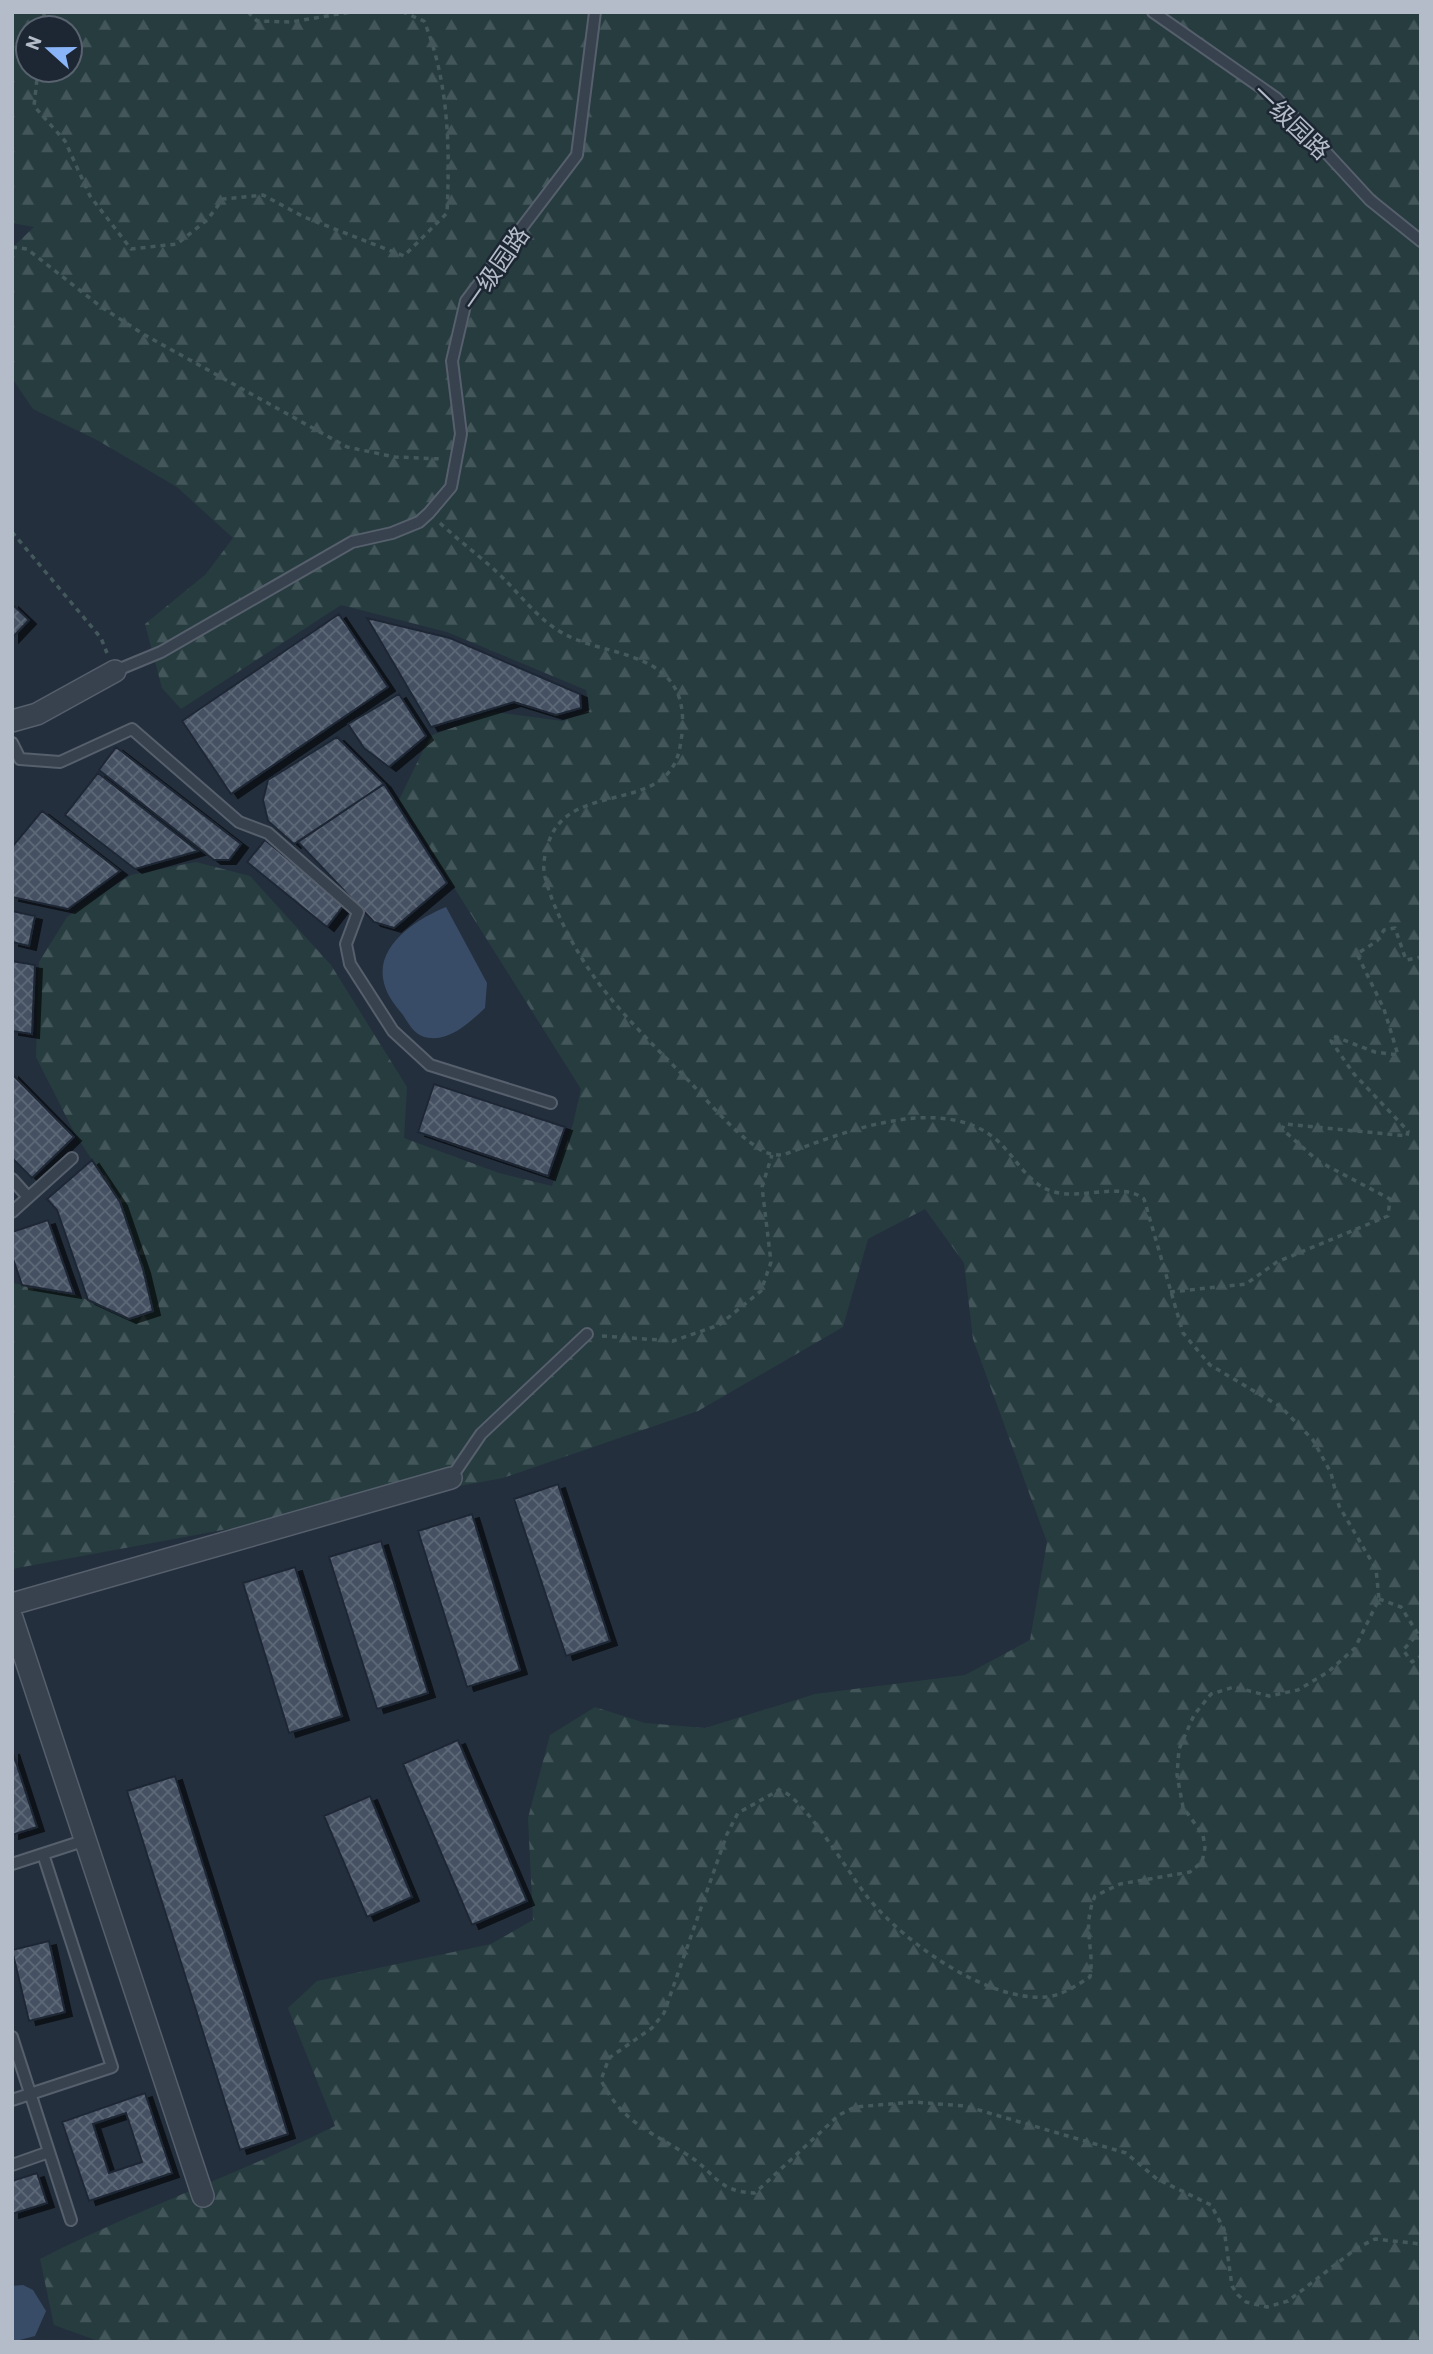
<svg xmlns="http://www.w3.org/2000/svg" width="1433" height="2354" font-family="Barlow,'Noto Sans SC',sans-serif">
<style>
.forest{fill:url(#forest-firs);fill-rule:evenodd}
.water{fill:#394c67}
.building{fill:url(#building-cross-hatch);stroke:#1f2835;stroke-width:2;fill-rule:evenodd;filter:url(#shadow)}
.lines{fill:none;stroke-linecap:round;stroke-linejoin:round}
.lane-casing{stroke:#565f6c;stroke-width:14}
.street-casing{stroke:#565f6c;stroke-width:24}
.path{stroke:#44595c;stroke-width:3.5;stroke-dasharray:5 5;stroke-linecap:butt}
.lane{stroke:#38414e;stroke-width:10}
.street{stroke:#38414e;stroke-width:21}
.labels{text-anchor:middle;dominant-baseline:central;stroke-width:5;stroke-linejoin:round;paint-order:stroke}
.street-label{font-size:24px;fill:#b4bcc9;stroke:#1d2633}
</style>
<defs>
<pattern id="forest-firs" width="22" height="20" patternUnits="userSpaceOnUse" patternTransform="scale(1.75)"><rect width="22" height="20" fill="#263c3f"/><path d="M5 1l3.5 6h-7zM16 11l3.5 6h-7z" fill="#435659"/></pattern>
<pattern id="building-cross-hatch" width="8" height="8" patternUnits="userSpaceOnUse" patternTransform="scale(1.75)"><rect width="8" height="8" fill="#455162"/><path d="M0 0l8 8M0 8l8-8" fill="none" stroke="#5d6877"/></pattern>
<filter id="shadow"><feDropShadow dx="7" dy="4" stdDeviation="0" flood-color="#0009"/></filter>
</defs>
<rect width="100%" height="100%" fill="#242f3e"/>
<path class="forest" d="M12,12H1421V2342H101L54,2325L40,2259C136,2210 238,2174 335,2126L288,2008L317,1981L491,1944L533,1920L528,1818L550,1735L595,1707L645,1723L705,1728L815,1694L965,1675L1030,1640L1047,1542L973,1339L964,1263L925,1209L868,1239L843,1327L698,1411L503,1478L12,1569V1283L74,1294L129,1319L153,1311L143,1269L120,1202L75,1134L36,1057L39,962L67,917L131,875L196,862L250,876L331,965L407,1087L404,1138L499,1173L552,1186L573,1124L581,1089L399,800L430,736L494,712L562,721L590,710L586,690L447,632L341,605L181,709L162,688L145,624L206,574L233,538L177,487L97,440L33,409L12,378V248L34,227L12,223ZM28,28H70V70H28Z"/>
<path class="water" d="M446,907L487,983L485,1008C471,1021 452,1040 430,1038C416,1037 410,1026 403,1015C394,1004 385,993 383,978C378,943 419,918 446,907Z
M23,2285L33,2290L46,2311L35,2336L12,2342V2286Z"/>
<path class="building" d="M12,604L29,620L12,638Z
M339,614L388,687L231,794L182,721Z
M367,618L450,638L580,694L581,708L556,715L514,702L431,727Z
M399,694L426,736L389,767L364,748L348,724Z
M337,737L384,784L294,844L268,821L263,800L268,780Z
M116,747L241,844L229,860H214L99,770Z
M98,773L198,851L135,869L65,815Z
M384,784L447,883L394,928L374,922L298,842Z
M42,811L120,871L68,909L12,897V847Z
M265,840L344,905L327,927L247,862Z
M12,911L35,916L29,946L12,942Z
M12,961L35,965L32,1034L12,1031Z
M12,1074L74,1137L32,1178L12,1158Z
M434,1084L565,1127L548,1176L418,1132Z
M92,1160L120,1202L143,1269L153,1311L129,1319L88,1300L57,1210L47,1199Z
M48,1220L74,1294L22,1285L12,1256V1232Z
M558,1484L610,1641L566,1656L514,1499Z
M472,1514L520,1670L467,1687L418,1531Z
M381,1541L428,1693L377,1709L329,1557Z
M295,1567L342,1716L289,1733L243,1583Z
M458,1740L527,1901L472,1925L403,1764Z
M12,1750L37,1827L12,1835Z
M175,1776L288,2134L240,2150L127,1791Z
M370,1796L412,1897L367,1917L324,1816Z
M49,1941L65,2012L29,2021L12,1950Z
M145,2093L172,2173L89,2201L62,2122ZM126,2113L142,2162L109,2173L93,2124Z
M37,2173L47,2203L12,2214V2181Z"/>
<g class="lines">
<g class="lane-casing">
<path id="lane" d="M1153,12L1276,98L1370,200L1421,241
M115,671L161,652L352,542L392,533L419,522L429,513L451,487L461,434L452,361L466,301L577,155L595,12
M12,743L20,759L60,762L132,729L239,822L268,833L358,912L346,944L350,964L393,1031L430,1065L551,1103
M12,1179L28,1197
M12,1212L72,1158
M451,1478L481,1434L587,1334
M12,1864L86,1840
M12,2037L71,2220
M12,2100L112,2067L43,1854
M12,2165L49,2152"/>
</g>
<g class="street-casing">
<path id="street" d="M12,721L37,714L115,671
M12,1604L451,1478
M12,1618L203,2196"/>
</g>
<path class="path" d="M248,12L257,21L291,22L351,12
M44,28V12
M38,70L34,106L65,141L90,196L131,249L177,244L207,220L223,199L263,195L304,217L404,256L447,213C450,148 449,82 424,21L403,12
M12,247L27,249L100,306L143,334L347,447L395,457L442,459
M440,523C459,541 480,556 500,575C524,598 542,626 575,639C610,654 667,655 680,700C684,715 683,731 680,747C668,816 571,779 549,841C545,853 542,865 545,877C554,912 576,952 597,981C624,1017 658,1050 690,1082C711,1105 733,1131 758,1148C766,1154 773,1155 783,1155C841,1133 937,1094 993,1137C1014,1153 1025,1182 1051,1191C1080,1201 1122,1181 1144,1199L1183,1333L1210,1365L1281,1407L1313,1440L1331,1473L1339,1506L1376,1569L1379,1599L1355,1648L1328,1672L1298,1690L1269,1696L1234,1687L1211,1694L1194,1715L1179,1749L1177,1775L1183,1807L1203,1835L1205,1848L1202,1862L1190,1872L1120,1884L1095,1896C1081,1930 1095,1947 1090,1977C1077,1985 1061,1996 1046,1997C986,2001 907,1944 869,1899C851,1877 802,1794 779,1790L738,1813L727,1834L664,2013L652,2028L609,2058L601,2080C621,2121 649,2131 686,2154C715,2171 716,2192 755,2193L839,2115L855,2107L914,2102L965,2106L1126,2153L1157,2179L1211,2205L1224,2229L1232,2286L1238,2295L1246,2302L1267,2307L1288,2301L1357,2248L1375,2239L1421,2244
M12,532L101,638L107,653
M1170,1292L1246,1284L1277,1262L1388,1216L1390,1199L1318,1161L1282,1129L1285,1124L1407,1136L1408,1131L1354,1074L1331,1041L1333,1036L1375,1052L1398,1055L1384,1009L1357,954L1377,941L1384,930L1395,928L1406,960L1421,957
M602,1336L673,1341L719,1325L761,1291L771,1262L762,1187L772,1155
M1379,1599L1401,1607L1418,1634L1403,1650L1412,1662L1421,1656"/>
<use href="#lane" class="lane"/>
<use href="#street" class="street"/>
</g>
<g class="labels">
<g class="street-label">
<text transform="translate(1292 121) rotate(44)">一级园路</text>
<text transform="translate(495 268) rotate(-55)">一级园路</text>
</g>
</g>
<rect width="1433" height="2354" fill="none" stroke="#b4bcc9" stroke-width="28"/>
<g transform="translate(49 49) rotate(291)"><circle r="33" fill="#1d2633" stroke="#59626f" stroke-width="2"/>
<path d="M0-5L12 26L0 18L-12 26Z" fill="#8ab4f8"/>
<text y="-10" font-size="19" font-weight="bold" text-anchor="middle" fill="#b4bcc9">N</text>
</g>
</svg>
